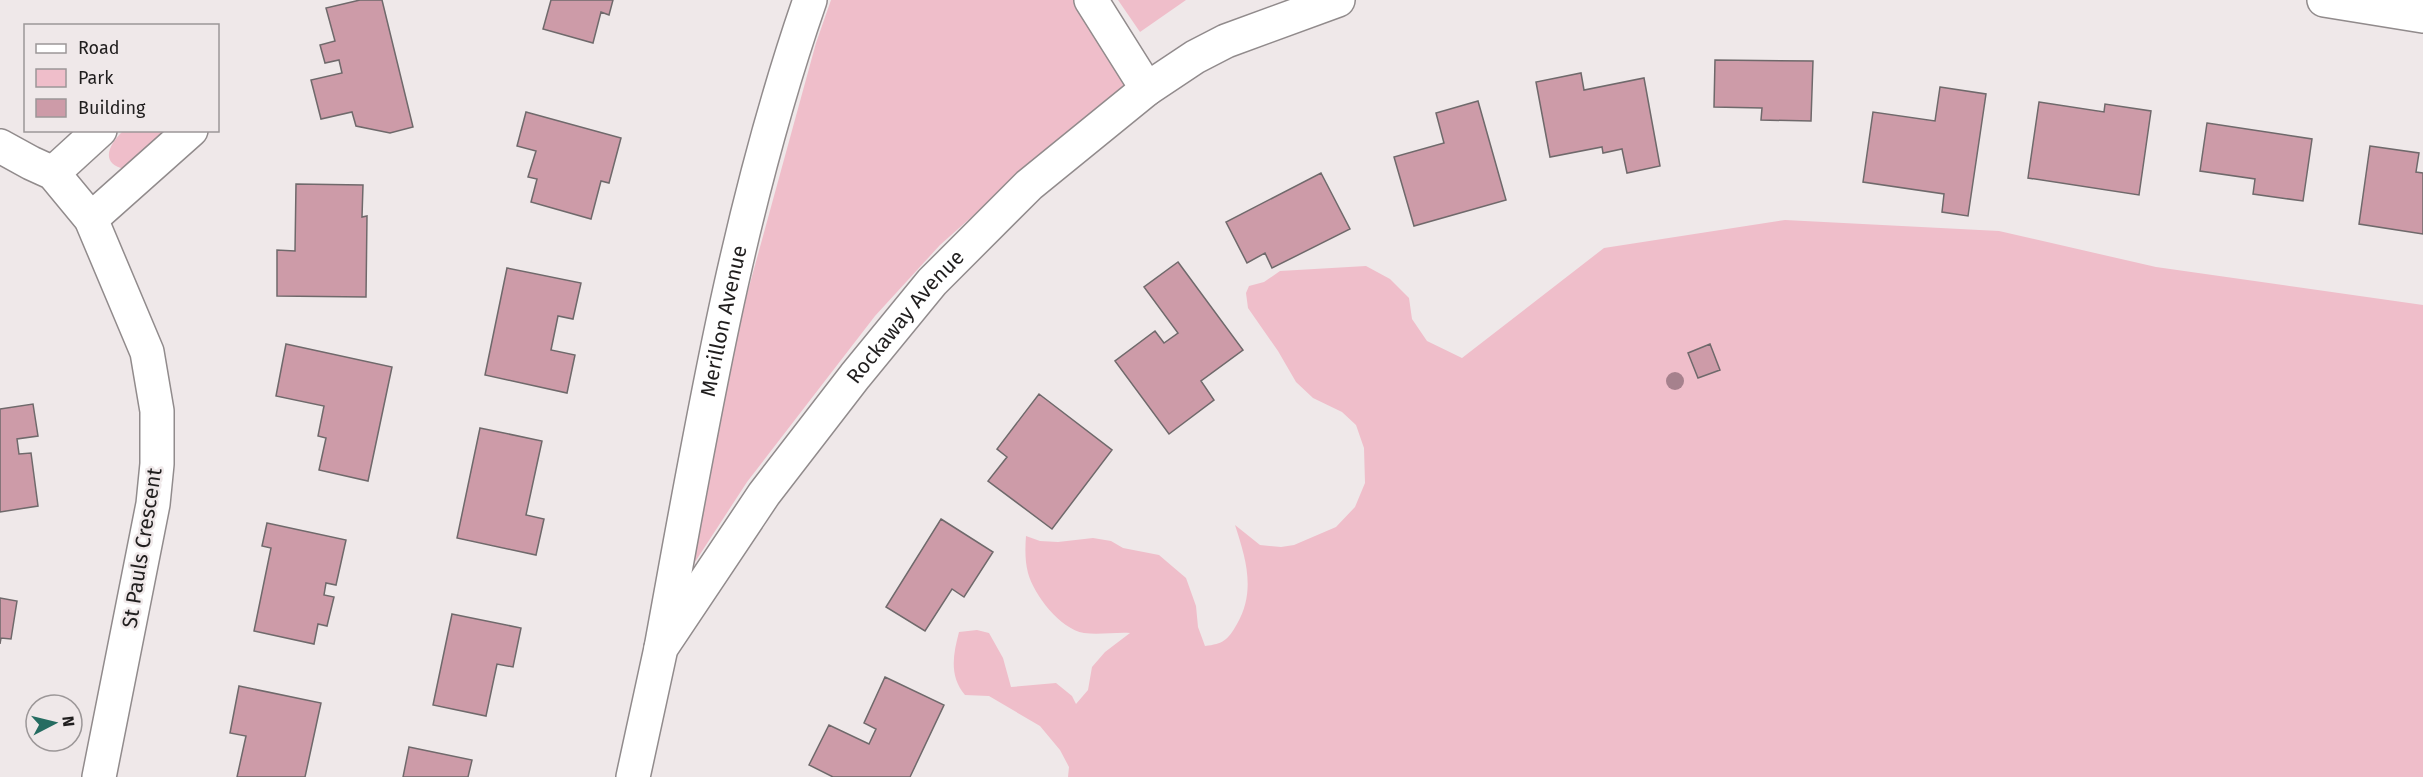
<svg xmlns="http://www.w3.org/2000/svg" width="2423" height="777" font-family="'Fira Sans',sans-serif">
<style>
.green{fill:#efbeca}
.building{fill:#cd9ba8;stroke:#6f696b;stroke-width:1.5}
.lines{fill:none;stroke-linecap:round;stroke-linejoin:round}
.minor-casing{stroke:#918b8c;stroke-width:36}
.major-casing{stroke:#918b8c;stroke-width:36}
.minor{stroke:#fff;stroke-width:33}
.major{stroke:#fff;stroke-width:33}
.tree{fill:#a6818d}
.labels{text-anchor:middle;dominant-baseline:central;stroke-width:5;stroke-linejoin:round;paint-order:stroke}
.street-label{font-size:21px;fill:#201e1e;stroke:#efe8e9}
</style>
<rect width="100%" height="100%" fill="#efe8e9"/>
<path class="green" d="M831,0H1074L1129,89L1030,165L940,245L875,316L747,482L693,565L712,438L746,298L816,43Z
M1118,0H1186L1140,32Z
M123,131H175L125,169C99,164 109,144 123,131Z
M1785,220L1999,231L2156,267L2423,305V777H1068L1069,767L1060,750L1040,726L989,696L965,695C949,676 953,655 959,632L977,630L989,633L1003,658L1011,687L1056,683L1072,696L1076,704L1088,690L1092,667L1105,652L1130,633C1116,632 1099,635 1084,633C1060,629 1034,595 1028,573C1025,561 1025,549 1026,536L1040,541L1058,542L1093,538L1111,541L1123,548L1159,555L1186,578L1196,606L1198,627L1205,646C1223,644 1228,640 1237,624C1256,591 1246,559 1235,525L1260,545L1281,547L1294,545L1336,527L1355,507L1365,483L1364,448L1356,425L1342,412L1313,398L1296,382L1278,351L1248,308L1246,293L1249,286L1264,282L1280,271L1366,266L1390,279L1409,298L1412,319L1427,341L1462,358L1604,248Z"/>
<path class="building" d="M360,0H382L413,127L390,133L356,126L352,112L321,119L311,80L342,73L339,60L325,63L320,45L335,41L326,8Z
M551,0H613L609,15L601,12L593,43L543,29Z
M1715,60L1813,61L1811,121L1761,120L1762,108L1714,107Z
M1581,73L1584,90L1644,78L1660,166L1627,173L1622,149L1603,153L1602,147L1550,157L1536,82Z
M1940,87L1986,94L1968,216L1942,212L1944,194L1863,182L1873,112L1935,121Z
M1478,101L1506,200L1414,226L1394,157L1444,143L1436,113Z
M2039,102L2104,112L2105,104L2151,111L2139,195L2028,178Z
M526,112L621,138L609,183L601,181L591,219L531,202L537,179L528,177L536,151L517,146Z
M2207,123L2312,139L2303,201L2253,194L2255,179L2200,171Z
M2370,146L2419,153L2416,172L2423,173V234L2359,224Z
M1321,173L1350,229L1272,268L1265,253L1247,263L1226,222Z
M296,184L363,185L362,217L367,216L366,297L277,296V250L295,251Z
M1178,262L1243,350L1201,381L1214,400L1169,434L1115,361L1155,331L1164,343L1178,333L1144,287Z
M507,268L581,283L573,319L558,316L551,350L575,355L567,393L485,375Z
M286,344L392,367L368,481L319,470L326,438L318,436L324,406L276,396Z
M1710,344L1720,370L1698,378L1688,353Z
M1039,394L1112,450L1052,529L988,481L1007,457L997,449Z
M33,404L38,436L17,439L19,454L31,453L38,506L0,512V409Z
M480,428L542,441L526,515L544,519L536,555L457,538Z
M941,519L993,552L964,597L952,589L925,631L886,607Z
M267,523L346,540L336,585L326,583L324,595L334,597L327,626L318,624L314,644L254,631L271,548L262,546Z
M0,598L17,601L11,639L1,638L0,644Z
M452,614L521,628L513,667L497,664L486,716L433,705Z
M885,677L944,705L910,777H833L809,765L829,725L869,744L876,729L864,723Z
M239,686L321,703L305,777H237L246,736L230,733Z
M409,747L472,760L468,777H403Z"/>
<g class="lines">
<g class="minor-casing">
<g id="minor">
<path d="M1091,0L1147,89"/>
<path d="M0,146L31,163L53,173L91,219L147,352L157,411V464L153,504L99,777"/>
<path d="M53,173L100,130"/>
<path d="M91,219L191,130"/>
<path id="s1" d="M661,648C701,430 737,210 810,0"/>
</g>
</g>
<g class="major-casing">
<g id="major">
<path d="M2324,0L2423,16"/>
<path id="s2" d="M633,777L661,648L764,494L855,376L932,282L1029,185L1147,89L1195,57L1226,41L1338,0"/>
</g>
</g>
<use href="#minor" class="minor"/>
<use href="#major" class="major"/>
</g>
<circle class="tree" cx="1675" cy="381" r="9"/>
<g class="labels">
<g class="street-label">
<text stroke="none"><textPath href="#s2" startOffset="544">Rockaway Avenue</textPath></text>
<text stroke="none"><textPath href="#s1" startOffset="333">Merillon Avenue</textPath></text>
<text transform="translate(142 548) rotate(-81)">St Pauls Crescent</text>
</g>
</g>
<rect x="24" y="24" width="195" height="108" fill="#efe8e9" stroke="#9c9798" stroke-width="1.5"/>
<rect x="36" y="44" width="30" height="9" fill="#ffffff" stroke="#9c9798" stroke-width="1.5"/>
<text x="78" y="54" font-size="18" fill="#201e1e">Road</text>
<rect x="36" y="69" width="30" height="18" fill="#efbeca" stroke="#9c9798" stroke-width="1.5"/>
<text x="78" y="84" font-size="18" fill="#201e1e">Park</text>
<rect x="36" y="99" width="30" height="18" fill="#cd9ba8" stroke="#9c9798" stroke-width="1.5"/>
<text x="78" y="114" font-size="18" fill="#201e1e">Building</text>
<g transform="translate(54 723) rotate(83)"><circle r="28" fill="#efe8e9" stroke="#9c9798" stroke-width="1.5"/>
<path d="M0-4.5L10 22L0 15L-10 22Z" fill="#256c61"/>
<text y="-9" font-size="16" font-weight="bold" text-anchor="middle" fill="#201e1e">N</text>
</g>
</svg>
